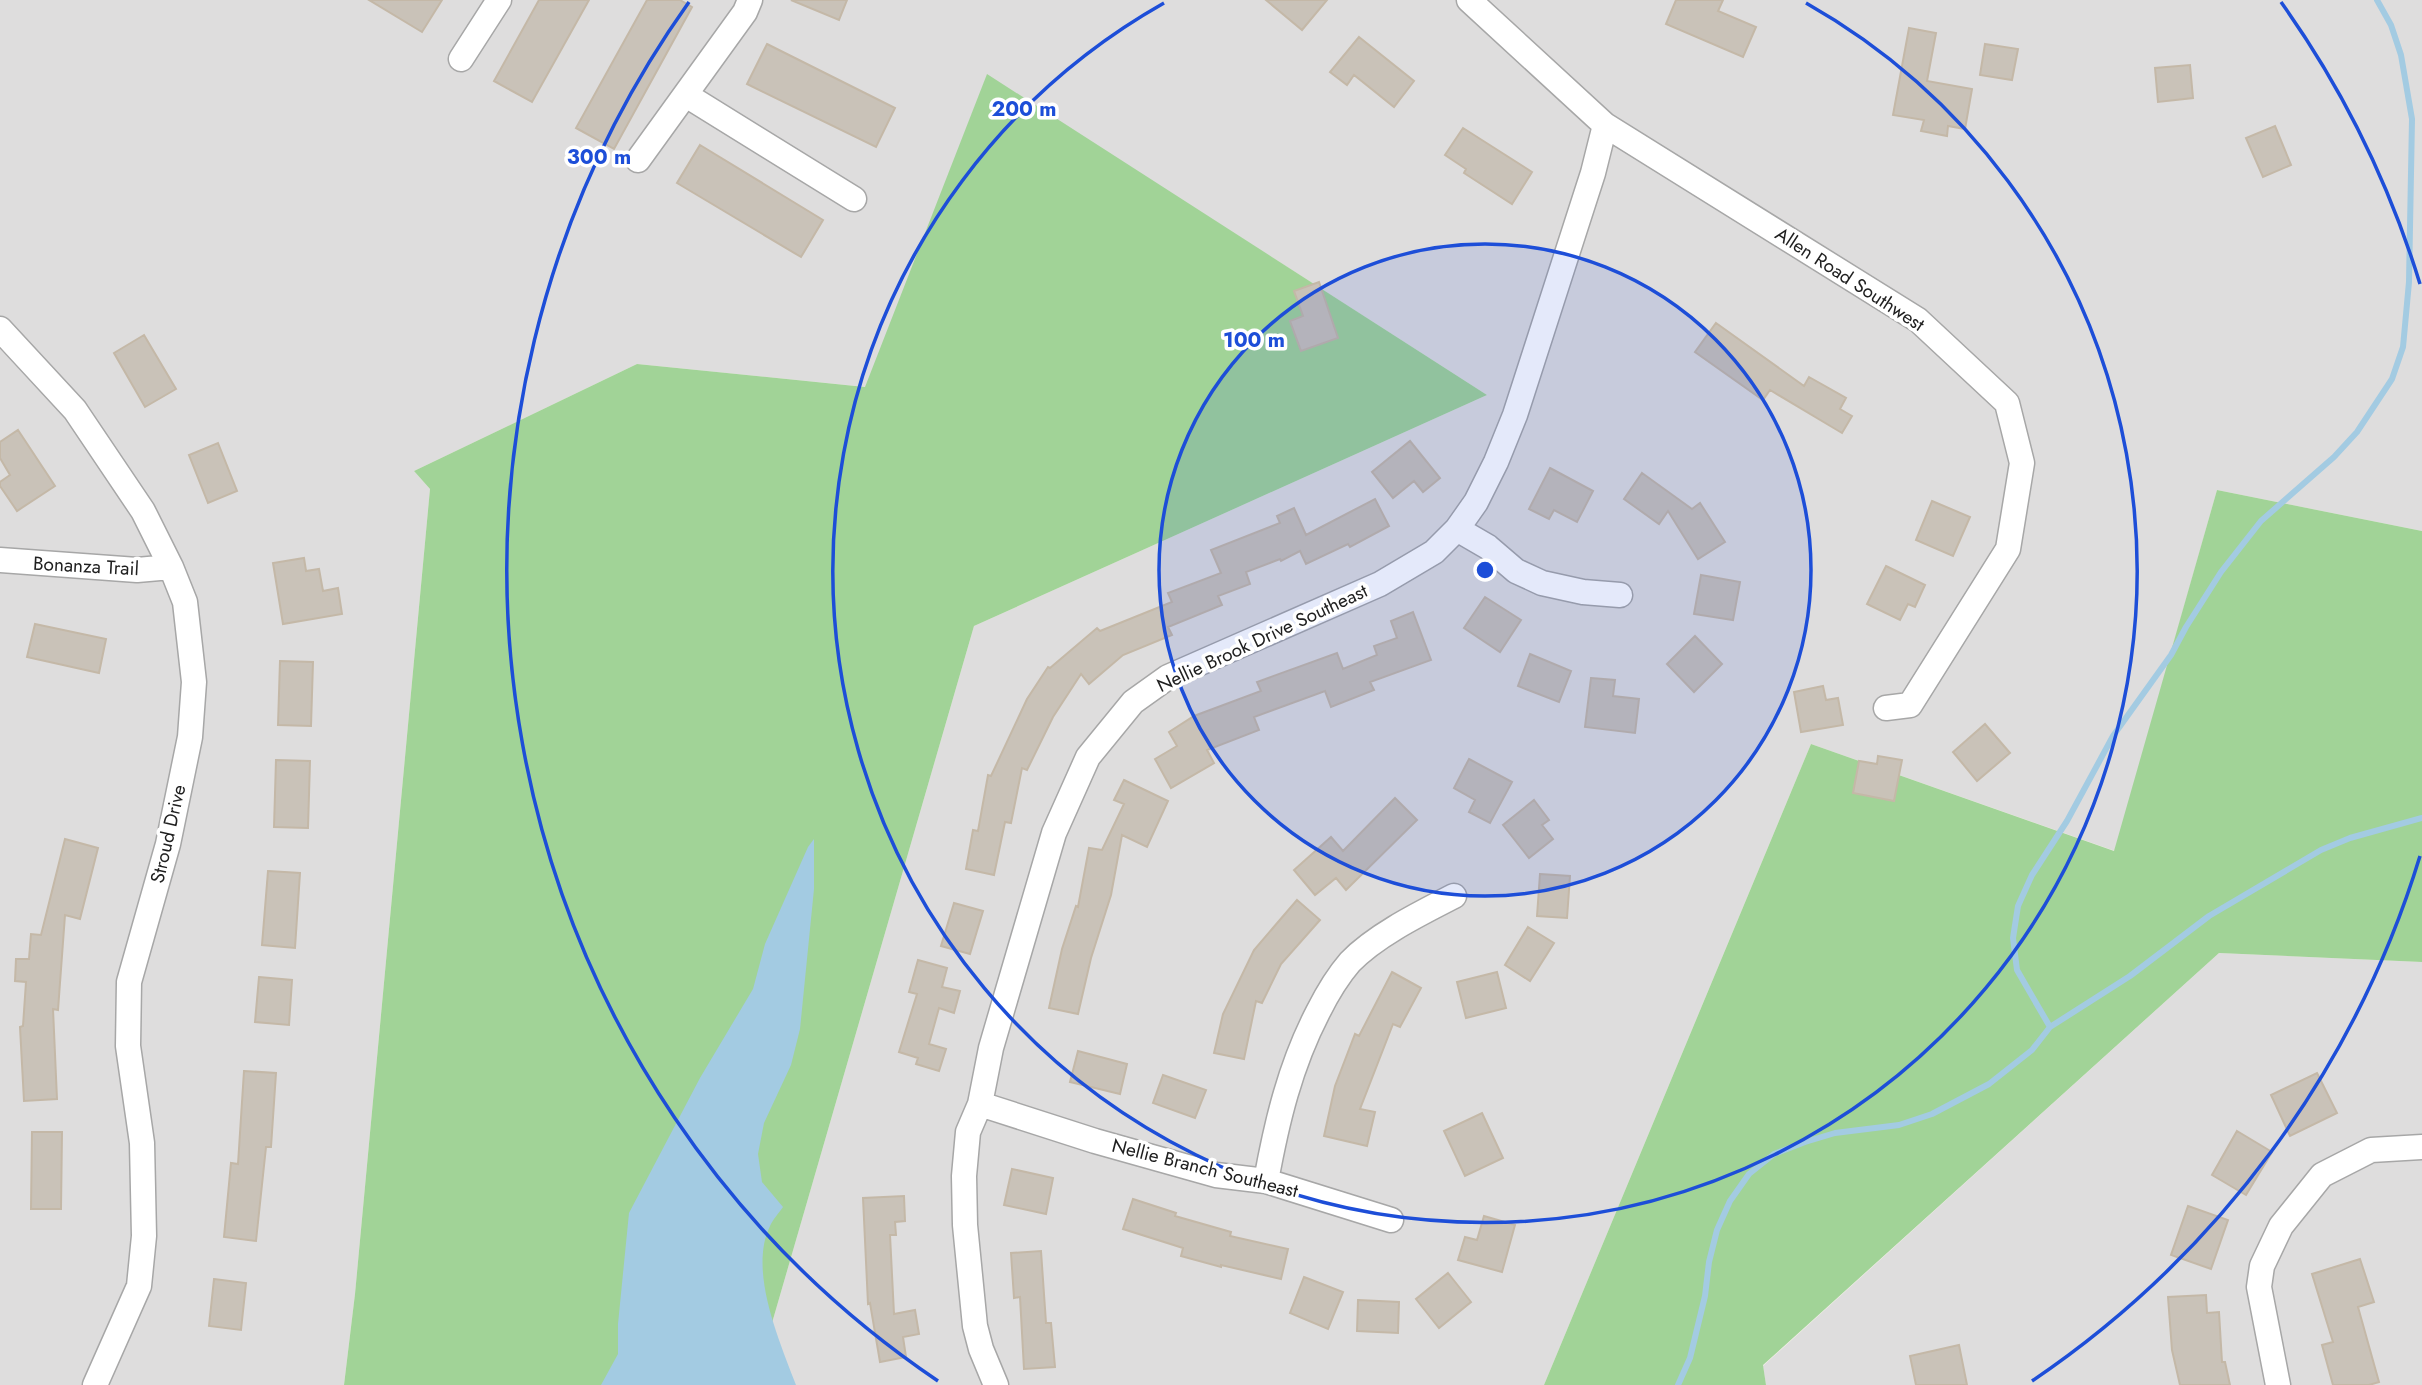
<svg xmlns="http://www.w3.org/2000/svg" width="2422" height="1385" font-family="Jost,sans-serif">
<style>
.residential{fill:#dedddd}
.forest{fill:#a1d397}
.water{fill:#a3cbe2}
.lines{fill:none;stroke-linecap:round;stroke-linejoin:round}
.stream{stroke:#a3cbe2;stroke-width:6}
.building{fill:#c9c2b8;stroke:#c4b8a7;stroke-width:2}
.minor-casing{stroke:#a7a7a7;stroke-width:27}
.minor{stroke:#fff;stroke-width:24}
.ring{fill:none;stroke:#1d4ed8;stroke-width:3.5}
.labels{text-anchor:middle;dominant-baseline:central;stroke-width:7;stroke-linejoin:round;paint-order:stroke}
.street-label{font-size:19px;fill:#202020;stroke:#fff}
.centre{fill:#1d4ed8;stroke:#fff;stroke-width:3.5}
.ring-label{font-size:21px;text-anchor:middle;font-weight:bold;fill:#1d4ed8;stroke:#fff;stroke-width:7;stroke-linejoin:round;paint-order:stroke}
</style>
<rect width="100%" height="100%" fill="#f1efe6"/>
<path class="residential" d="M0,0H2422V531L2217,490L2115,851L1811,744L1544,1385H754L974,626L1487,395L987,75L866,387L637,364L414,471L430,489L355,1294L344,1385H0Z
M2219,953L2422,962V1385H1766L1763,1366Z"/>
<path class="forest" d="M987,74L1487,395L974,626L754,1385H344L355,1294L430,489L414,471L637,364L865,387Z
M2217,490L2422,531V962L2219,953L1763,1365L1766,1385H1544L1811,744L2114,851Z"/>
<path class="water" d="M814,839V889L800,1029L791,1065L764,1123L758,1154L762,1182L783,1207C779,1213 773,1219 770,1226C748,1271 780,1342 796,1385H601L618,1354V1324L629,1213L700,1078L753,989L765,944L808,847Z"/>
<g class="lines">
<path class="stream" d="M2050,1027L2017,970L2013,938L2018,906L2032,875L2067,821L2113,736L2171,655L2186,627L2221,572L2261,521L2334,457L2357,432L2392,379L2403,347L2409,282L2412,119L2401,55L2391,25L2377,0
M1678,1385L1690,1358L1705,1296L1709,1262L1717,1230L1730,1201L1749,1174L1774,1154L1805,1142L1835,1133L1899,1125L1932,1114L1989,1084L2032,1050L2050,1027L2130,976L2209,916L2321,850L2350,838L2422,818"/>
</g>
<path class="building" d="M369,0H442L422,32Z
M539,0H589L532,102L494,81Z
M647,0H680L692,7L614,149L576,128Z
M791,0H847L839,20Z
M1266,0H1327L1302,30Z
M1676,0H1723L1718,11L1756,27L1743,57L1666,24Z
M1909,28L1936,33L1927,81L1972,89L1965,129L1948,126L1947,136L1921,131L1924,120L1893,115Z
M1359,37L1414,81L1394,107L1354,75L1347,85L1330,72Z
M767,44L895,108L876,147L747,84Z
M1985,44L2018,49L2012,80L1980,75Z
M2190,65L2193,98L2158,102L2155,68Z
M2275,126L2291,165L2263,177L2246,138Z
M1463,128L1532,172L1512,204L1464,173L1466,169L1445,155Z
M700,145L823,220L801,257L677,183Z
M1319,282L1338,338L1301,351L1290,321L1303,316L1294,291Z
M1716,323L1804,386L1809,377L1846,398L1840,409L1852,416L1842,433L1770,390L1763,400L1695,352Z
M144,335L176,389L145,407L114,353Z
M18,430L55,486L17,511L0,486V482L10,475L0,458V442Z
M1410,441L1440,478L1423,492L1414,481L1393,498L1372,472Z
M218,443L237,491L208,503L189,455Z
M1550,468L1593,491L1577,522L1554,510L1549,519L1529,509Z
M1642,473L1692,509L1700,503L1725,542L1698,559L1668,511L1659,524L1624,499Z
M1375,499L1389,526L1350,547L1348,544L1306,564L1300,551L1281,561L1280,559L1246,572L1250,584L1218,596L1222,605L1168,627L1172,635L1123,655L1089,684L1081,674L1053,717L1027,770L1022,768L1011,823L1005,822L994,875L966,869L973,830L978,831L988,775L991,776L1027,699L1048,667L1050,668L1097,628L1100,631L1172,602L1168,593L1221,573L1211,550L1280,523L1277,516L1294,508L1306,535Z
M1932,501L1970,517L1953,556L1916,540Z
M304,558L306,571L319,569L323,591L338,588L342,614L283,624L273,563Z
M1886,566L1925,585L1915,607L1908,604L1900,620L1867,604Z
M1701,575L1740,582L1733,620L1694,614Z
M1485,597L1521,620L1500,652L1464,628Z
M1413,612L1431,660L1370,682L1374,690L1331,707L1325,691L1254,717L1259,730L1207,750L1214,763L1171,788L1155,759L1177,746L1169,732L1194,716L1261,691L1257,682L1337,653L1343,669L1377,655L1374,646L1397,638L1391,621Z
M35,624L106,639L99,673L27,657Z
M1695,636L1722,664L1694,692L1667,664Z
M1530,654L1571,671L1559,702L1518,686Z
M280,661L313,662L311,726L278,725Z
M1591,678L1615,680L1613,696L1639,699L1635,733L1585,727Z
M1823,686L1826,700L1838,698L1843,725L1801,732L1794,692Z
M1985,724L2010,753L1977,781L1953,752Z
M1878,756L1902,760L1894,801L1853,793L1859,761L1877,764Z
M1469,759L1512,782L1490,823L1469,812L1475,800L1454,788Z
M276,760L310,761L308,828L274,827Z
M1124,780L1168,801L1147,847L1122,835L1111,895L1091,958L1078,1014L1049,1008L1062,949L1076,906L1078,907L1089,848L1102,850L1124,804L1114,800Z
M1395,798L1417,820L1346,890L1336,878L1315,895L1294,870L1331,837L1343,851Z
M1534,800L1549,820L1542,825L1553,839L1529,858L1503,825Z
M65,839L98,848L80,919L65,915L58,1010L53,1009L57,1099L24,1101L20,1027L23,1026L26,982L15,981L16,959H29L31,934L41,935Z
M268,871L300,873L295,948L262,945Z
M1540,874L1570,876L1567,918L1537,916Z
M1297,900L1320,920L1281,964L1262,1003L1256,1001L1244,1059L1214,1053L1223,1014L1254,950Z
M954,903L983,911L970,954L941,946Z
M1528,927L1554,943L1530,981L1505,965Z
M918,960L947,968L942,987L960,991L954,1013L939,1008L929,1044L946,1049L939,1071L916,1064L918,1058L899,1052L917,994L909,992Z
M1392,972L1421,988L1400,1027L1393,1024L1360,1109L1375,1112L1367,1146L1324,1136L1335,1086L1355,1034L1359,1036Z
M1497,972L1506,1008L1466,1018L1457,982Z
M259,977L292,980L289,1025L255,1022Z
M1078,1051L1127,1064L1120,1094L1070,1082Z
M244,1071L276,1073L271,1147H266L256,1241L224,1237L231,1163L238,1164Z
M2317,1073L2337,1113L2290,1136L2271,1095Z
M1163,1075L1206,1090L1195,1118L1153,1103Z
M1482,1113L1503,1158L1465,1176L1444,1131Z
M2237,1131L2272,1152L2246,1195L2212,1175Z
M32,1132H62L61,1209H31Z
M1012,1169L1053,1178L1046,1214L1004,1205Z
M904,1196L905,1221L895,1222L896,1235H890L894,1314L915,1310L919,1334L903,1337L906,1357L880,1362L870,1303L868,1304L863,1198Z
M1133,1199L1176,1213L1175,1216L1231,1232L1230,1236L1288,1249L1281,1279L1221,1265V1267L1181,1256L1183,1248L1123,1229Z
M2188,1206L2228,1220L2211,1269L2171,1255Z
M1484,1216L1515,1225L1502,1272L1458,1260L1465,1237L1477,1240Z
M1041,1251L1046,1323H1051L1055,1367L1024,1369L1020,1297L1014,1298L1011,1253Z
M2360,1259L2374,1302L2358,1307L2379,1382L2369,1385H2333L2322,1345L2333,1342L2312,1274Z
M1448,1273L1471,1302L1439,1328L1416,1299Z
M1304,1277L1343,1292L1328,1329L1290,1313Z
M214,1279L246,1283L241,1330L209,1326Z
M2206,1295L2207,1313L2219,1312L2222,1362H2225L2230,1385H2180L2172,1350L2168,1297Z
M1358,1300L1399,1302L1398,1333L1357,1331Z
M1959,1345L1967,1385H1916L1910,1356Z"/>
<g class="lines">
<g class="minor-casing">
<path id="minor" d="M1469,0L1605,125L1918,320L2007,403L2022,463L2008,549L1910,705L1886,708
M461,59L499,0
M686,95L854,199
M638,160L745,12L750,0
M0,329L75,410L143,511L171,567L185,602L194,682L190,737L168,844L129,982L128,1046L142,1143L144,1236L139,1286L95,1385
M1457,529L1488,547L1516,571L1542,583L1583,592L1620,595
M0,560L137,570L171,567
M980,1104L1095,1141L1216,1175L1266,1181L1391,1220
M1266,1181C1277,1121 1290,1066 1318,1012C1327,994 1337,977 1350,962C1376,935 1421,913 1454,896
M996,1385L981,1349L975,1326L965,1225L964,1176L968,1132L980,1104L991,1048L1054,833L1088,757L1133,702L1168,677L1380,584L1434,552L1457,529L1476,502L1496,462L1515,415L1593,173L1605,125
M2278,1385L2259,1287L2262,1266L2281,1226L2322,1175L2371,1150L2422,1147"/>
</g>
<use href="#minor" class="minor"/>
</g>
<circle cx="1485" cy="570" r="326" fill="#1d4ed8" fill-opacity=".12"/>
<g class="ring">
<circle cx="1485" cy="570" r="326"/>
<path d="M1806 3A652 652 0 1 1 1164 3"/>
<path d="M2420 856A978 978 0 0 1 2032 1381M938 1381A978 978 0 0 1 689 2M2281 2A978 978 0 0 1 2420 284"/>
</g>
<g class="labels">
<g class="street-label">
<text transform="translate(1850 279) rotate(33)">Allen Road Southwest</text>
<text transform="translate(86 566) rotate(3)">Bonanza Trail</text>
<text transform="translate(1262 638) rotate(-25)">Nellie Brook Drive Southeast</text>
<text transform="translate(168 834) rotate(-77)">Stroud Drive</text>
<text transform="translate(1205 1168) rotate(14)">Nellie Branch Southeast</text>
</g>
</g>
<circle cx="1485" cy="570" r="10" class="centre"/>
<g class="ring-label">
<text x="1024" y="116">200 m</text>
<text x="599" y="164">300 m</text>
<text x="1254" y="347">100 m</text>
</g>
</svg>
